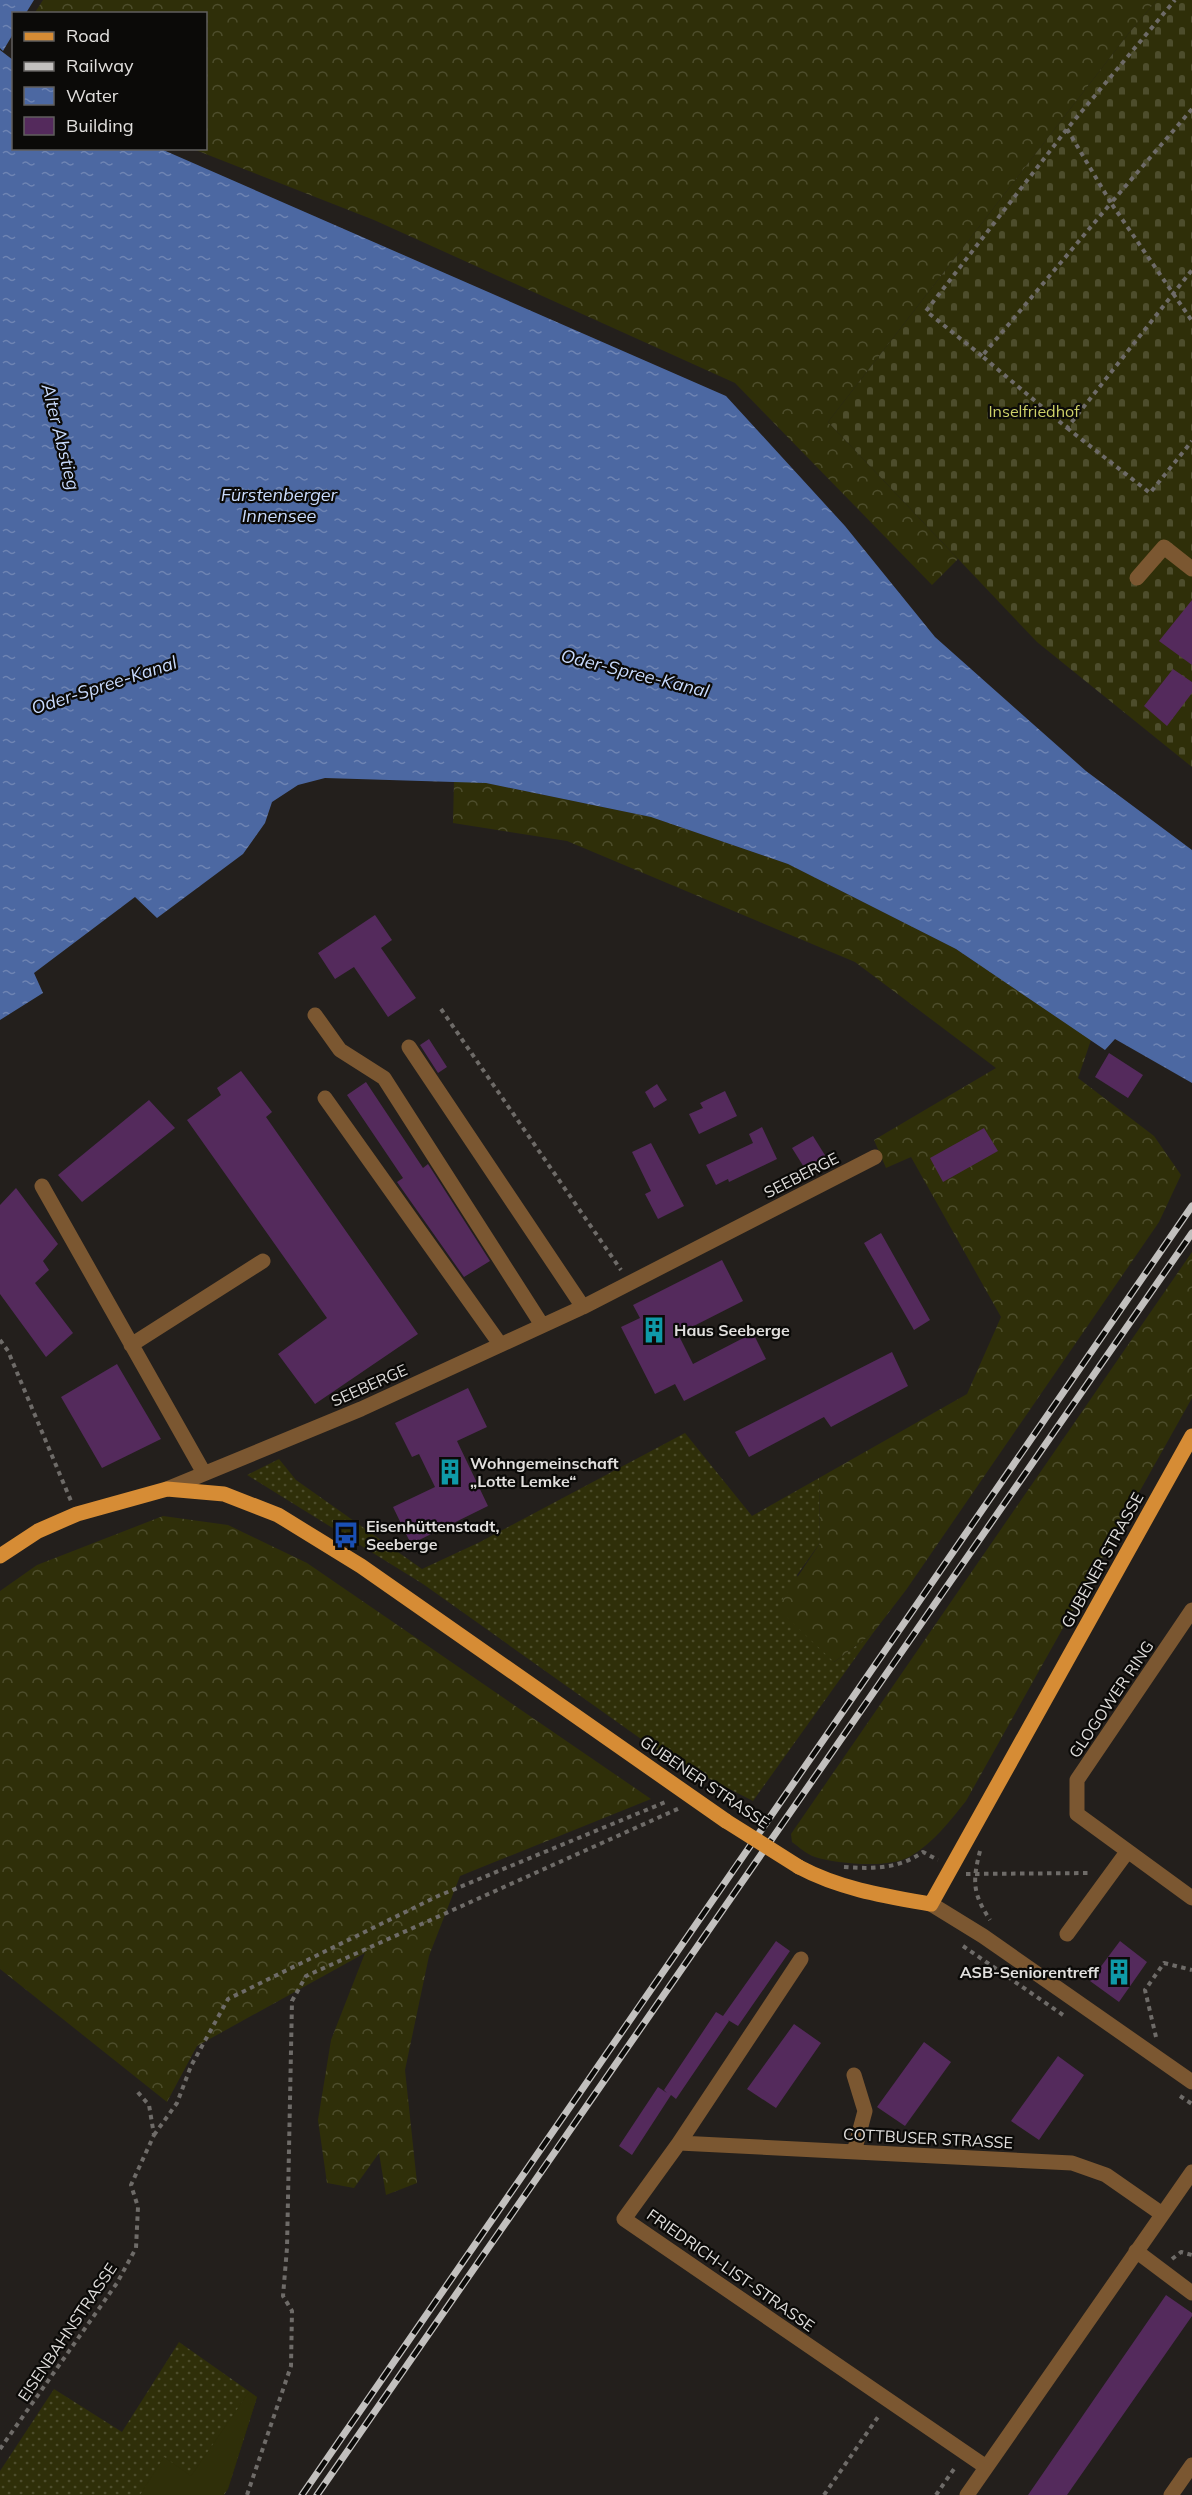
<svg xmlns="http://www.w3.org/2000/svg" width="1192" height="2495" font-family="Mulish,sans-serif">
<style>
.grass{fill:url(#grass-dots)}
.forest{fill:url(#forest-crowns)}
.cemetery{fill:url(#cemetery-stones)}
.garden{fill:#2f2f09}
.water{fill:url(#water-ripples)}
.building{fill:#542a5c}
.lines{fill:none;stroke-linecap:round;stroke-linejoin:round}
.path{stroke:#6e6b68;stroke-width:4;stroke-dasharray:4.5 4.5;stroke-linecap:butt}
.minor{stroke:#7b5731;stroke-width:15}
.major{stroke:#d68c35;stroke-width:15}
.rail-casing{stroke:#c2c0be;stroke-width:7}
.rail{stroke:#0b0a08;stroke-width:4.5;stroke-dasharray:14;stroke-linecap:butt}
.major-bridge{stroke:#d68c35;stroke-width:15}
.labels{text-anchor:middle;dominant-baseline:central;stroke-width:4.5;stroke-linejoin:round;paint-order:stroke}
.park-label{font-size:16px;fill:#ced169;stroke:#0b0a08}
.street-label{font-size:16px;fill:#e1dfdd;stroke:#0b0a08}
.poi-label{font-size:16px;font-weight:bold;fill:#e1dfdd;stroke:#0b0a08;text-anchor:start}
.water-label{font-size:18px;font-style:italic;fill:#c9dbfd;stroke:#0b0a08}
</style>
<defs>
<pattern id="grass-dots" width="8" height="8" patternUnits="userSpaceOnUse" patternTransform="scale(1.5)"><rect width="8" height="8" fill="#2f2f09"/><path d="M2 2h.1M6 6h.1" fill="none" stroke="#4d4d2c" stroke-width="1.8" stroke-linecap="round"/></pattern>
<pattern id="forest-crowns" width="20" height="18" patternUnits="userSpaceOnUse" patternTransform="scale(1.5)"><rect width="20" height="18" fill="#2f2f09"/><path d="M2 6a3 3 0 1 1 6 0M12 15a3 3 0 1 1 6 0" fill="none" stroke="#4d4d2c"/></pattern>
<pattern id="cemetery-stones" width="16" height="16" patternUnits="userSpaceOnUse" patternTransform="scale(1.5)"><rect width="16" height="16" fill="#2f2f09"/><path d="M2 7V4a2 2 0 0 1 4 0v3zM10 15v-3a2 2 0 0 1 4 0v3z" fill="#4d4d2c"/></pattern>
<pattern id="water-ripples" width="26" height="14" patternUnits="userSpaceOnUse" patternTransform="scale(1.5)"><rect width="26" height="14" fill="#4c68a2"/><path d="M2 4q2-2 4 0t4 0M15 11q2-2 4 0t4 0" fill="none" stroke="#6e84b3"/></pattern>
</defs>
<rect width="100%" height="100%" fill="#231f1c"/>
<path class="grass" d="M685,1433L752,1516L819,1478L820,1543L797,1575L834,1662L873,1633L753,1801L665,1756L423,1584L247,1475L279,1459L296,1480L422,1569L480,1542Z
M179,2342L257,2397L228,2489L224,2495H0V2471L54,2389L122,2432Z"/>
<path class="forest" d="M43,0H1157L1129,33L828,422L958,559L932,585L735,383L374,220L193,149L206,148V14H34Z
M454,781L486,783L651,817L788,864L956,949L1091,1040L1078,1078L1154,1136L1181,1175L1159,1222L906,1590L873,1633L834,1662L777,1608L820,1543L819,1478L967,1394L1001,1317L911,1157L886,1168L874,1140L996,1068L855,962L567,841L453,823Z
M1192,1252V1398L966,1801C950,1821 933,1843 911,1856C889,1869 838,1864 815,1857C806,1854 799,1847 792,1842L791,1834Z
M163,1516L228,1525L307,1563L651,1799L460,1876L429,1956L405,2070L417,2183L386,2195L379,2153L354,2188L327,2183L318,2120L331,2040L365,1953L197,2046L167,2102L0,1969V1591L37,1565Z"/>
<path class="cemetery" d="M1157,0H1192V767L1037,642L828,422L1129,33Z"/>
<path class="garden" d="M249,2392L257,2397L228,2488L223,2495H140L164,2457L191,2476Z"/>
<path class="water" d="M0,0H34L26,13L14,14L13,34L3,51L0,48Z
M0,50L13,60L14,148L161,149L726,396L845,526L935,637L1086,771L1192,850V1083L1115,1039L1105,1050L956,949L788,864L651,817L486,783L325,778L298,785L272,802L265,823L243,854L157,918L135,897L34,973L43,993L0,1020Z"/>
<path class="building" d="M1192,600V665L1159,641Z
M1173,669L1192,682V693L1167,726L1144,706Z
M375,915L392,940L381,948L416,998L388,1017L354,967L335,979L318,953Z
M429,1039L447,1067L438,1073L420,1045Z
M1109,1053L1143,1075L1128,1098L1095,1077Z
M241,1071L272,1112L266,1117L418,1334L315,1404L278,1354L327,1318L187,1120L221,1095L217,1088Z
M366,1082L423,1168L428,1164L490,1261L464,1277L397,1182L403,1178L347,1095Z
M657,1084L667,1100L654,1108L645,1092Z
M725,1091L737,1116L699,1134L689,1114L703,1108L700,1103Z
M149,1100L175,1128L82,1202L58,1175Z
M762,1127L777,1159L729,1182L728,1179L716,1185L706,1165L753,1143L749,1134Z
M984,1128L998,1151L943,1182L930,1158Z
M813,1136L828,1160L807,1172L792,1148Z
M651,1143L684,1206L658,1219L645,1194L651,1191L632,1152Z
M16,1188L58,1244L43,1261L49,1270L35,1283L73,1333L46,1357L0,1294V1205Z
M881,1233L930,1320L914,1330L864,1243Z
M722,1260L743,1301L678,1334L693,1364L753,1333L766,1359L684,1401L675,1384L655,1394L621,1327L640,1318L633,1305Z
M892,1352L908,1386L831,1427L824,1417L749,1457L735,1432Z
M117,1364L161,1439L102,1468L61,1397Z
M468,1388L487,1427L457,1441L488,1506L411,1544L393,1507L435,1487L419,1454L412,1457L395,1423Z
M776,1941L790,1951L738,2026L728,2020L729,2021L676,2099L671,2095L632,2155L619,2146L658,2087L667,2093L664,2090L716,2012L723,2016Z
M1120,1941L1147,1962L1119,2002L1090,1981Z
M794,2024L821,2043L776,2108L747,2089Z
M924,2042L951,2062L905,2126L877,2107Z
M1058,2056L1084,2075L1039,2140L1011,2121Z
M1166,2295L1192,2313V2316L1067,2495H1028Z"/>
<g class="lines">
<path class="path" d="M1192,109L1111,203L1192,321
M1067,129L1111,203L982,356L1067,428L1192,270
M982,356L926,311L1067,129L1175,0
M1067,428L1150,493L1192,441
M441,1009L621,1270
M0,1340L8,1351L71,1501
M980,1851C972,1882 973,1894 990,1920
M844,1867C872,1869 899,1869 923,1852L938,1860
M966,1874L1091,1873
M963,1946L1063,2015
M1156,2037L1145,1990L1164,1963L1192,1970
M1180,2096L1192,2104
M154,2135L177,2103L191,2066L228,1999L438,1896L668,1801
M1172,2259L1181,2252L1192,2255
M0,2449L117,2283L136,2248L138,2207L131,2185L154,2135L149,2105L135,2089
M247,2495L291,2366L292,2311L283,2296L287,2248L292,2001L306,1976L682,1807
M824,2495L880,2414
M936,2495L956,2466"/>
<path class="minor" d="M1137,578L1164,547L1192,569
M315,1015L340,1050L384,1078L542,1325
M409,1047L583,1307
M325,1098L500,1344
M42,1186L204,1473
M131,1345L263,1261
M167,1489L361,1409L583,1307L875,1157
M1192,1610L1077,1780V1814L1192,1898
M931,1904L983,1936L1192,2082
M1067,1934L1127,1852
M801,1959L679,2143L624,2219L986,2467
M854,2075L865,2111L854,2152
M679,2143L1072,2163L1106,2175L1162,2214
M1136,2251L1192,2293
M967,2495L1192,2172
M1171,2495L1192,2465"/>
<path class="major" d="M0,1556L38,1531L77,1514L167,1489L224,1494L278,1515L361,1566L726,1821
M799,1867C840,1889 885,1896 931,1904L1192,1436"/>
<g class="rail-casing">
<path id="rail" d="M302,2495L1192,1206
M317,2495L1192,1233"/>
</g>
<use href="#rail" class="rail"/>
<path class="major-bridge" d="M726,1821L799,1867"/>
</g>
<defs>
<g id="building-bare" transform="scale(2.07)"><path d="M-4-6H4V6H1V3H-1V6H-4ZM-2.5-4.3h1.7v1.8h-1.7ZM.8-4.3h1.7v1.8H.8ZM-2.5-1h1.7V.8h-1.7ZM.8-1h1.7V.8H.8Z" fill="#0f9aa8" stroke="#0b0a08" stroke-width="2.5" paint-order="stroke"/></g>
<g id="bus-bare" transform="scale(2.07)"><path d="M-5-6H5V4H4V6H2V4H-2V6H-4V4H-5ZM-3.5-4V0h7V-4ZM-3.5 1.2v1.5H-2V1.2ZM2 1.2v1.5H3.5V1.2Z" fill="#1a4fb4" stroke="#0b0a08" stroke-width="2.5" paint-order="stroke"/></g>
</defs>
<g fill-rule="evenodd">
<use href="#building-bare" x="654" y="1330"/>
<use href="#building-bare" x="450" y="1472"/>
<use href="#bus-bare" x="346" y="1535"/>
<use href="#building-bare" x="1119" y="1972"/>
</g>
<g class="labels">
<g class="park-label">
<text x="1034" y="411">Inselfriedhof</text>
</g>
<g class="street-label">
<text transform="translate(801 1175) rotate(-27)">SEEBERGE</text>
<text transform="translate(369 1385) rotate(-24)">SEEBERGE</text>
<text transform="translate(1102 1560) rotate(-61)">GUBENER STRASSE</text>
<text transform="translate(1111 1699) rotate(-56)">GLOGOWER RING</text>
<text transform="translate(705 1782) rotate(34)">GUBENER STRASSE</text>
<text transform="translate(928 2138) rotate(3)">COTTBUSER STRASSE</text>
<text transform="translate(731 2270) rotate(35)">FRIEDRICH-LIST-STRASSE</text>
<text transform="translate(67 2332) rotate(-56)">EISENBAHNSTRASSE</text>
</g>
<g class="poi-label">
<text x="674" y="1330">Haus Seeberge</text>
<text x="470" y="1463">Wohngemeinschaft<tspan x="470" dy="18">„Lotte Lemke“</tspan></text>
<text x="366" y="1526">Eisenhüttenstadt,<tspan x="366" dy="18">Seeberge</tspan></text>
<text x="1099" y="1972" text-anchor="end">ASB-Seniorentreff</text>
</g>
<g class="water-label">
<text transform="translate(61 437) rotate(76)">Alter Abstieg</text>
<text x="279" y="494">Fürstenberger<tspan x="279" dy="21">Innensee</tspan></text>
<text transform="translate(635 673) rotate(14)">Oder-Spree-Kanal</text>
<text transform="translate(104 685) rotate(-18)">Oder-Spree-Kanal</text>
</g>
</g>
<rect x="12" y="12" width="195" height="138" fill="#0b0a08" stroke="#615f5d" stroke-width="1.5"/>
<rect x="24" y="32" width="30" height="9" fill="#d68c35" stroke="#615f5d" stroke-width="1.5"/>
<text x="66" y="42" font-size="18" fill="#e1dfdd">Road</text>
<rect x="24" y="62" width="30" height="9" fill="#c2c0be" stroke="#615f5d" stroke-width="1.5"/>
<text x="66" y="72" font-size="18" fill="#e1dfdd">Railway</text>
<rect x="24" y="87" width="30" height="18" fill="url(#water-ripples)" stroke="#615f5d" stroke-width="1.5"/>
<text x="66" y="102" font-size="18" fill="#e1dfdd">Water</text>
<rect x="24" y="117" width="30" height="18" fill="#542a5c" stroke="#615f5d" stroke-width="1.5"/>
<text x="66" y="132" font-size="18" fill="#e1dfdd">Building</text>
</svg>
